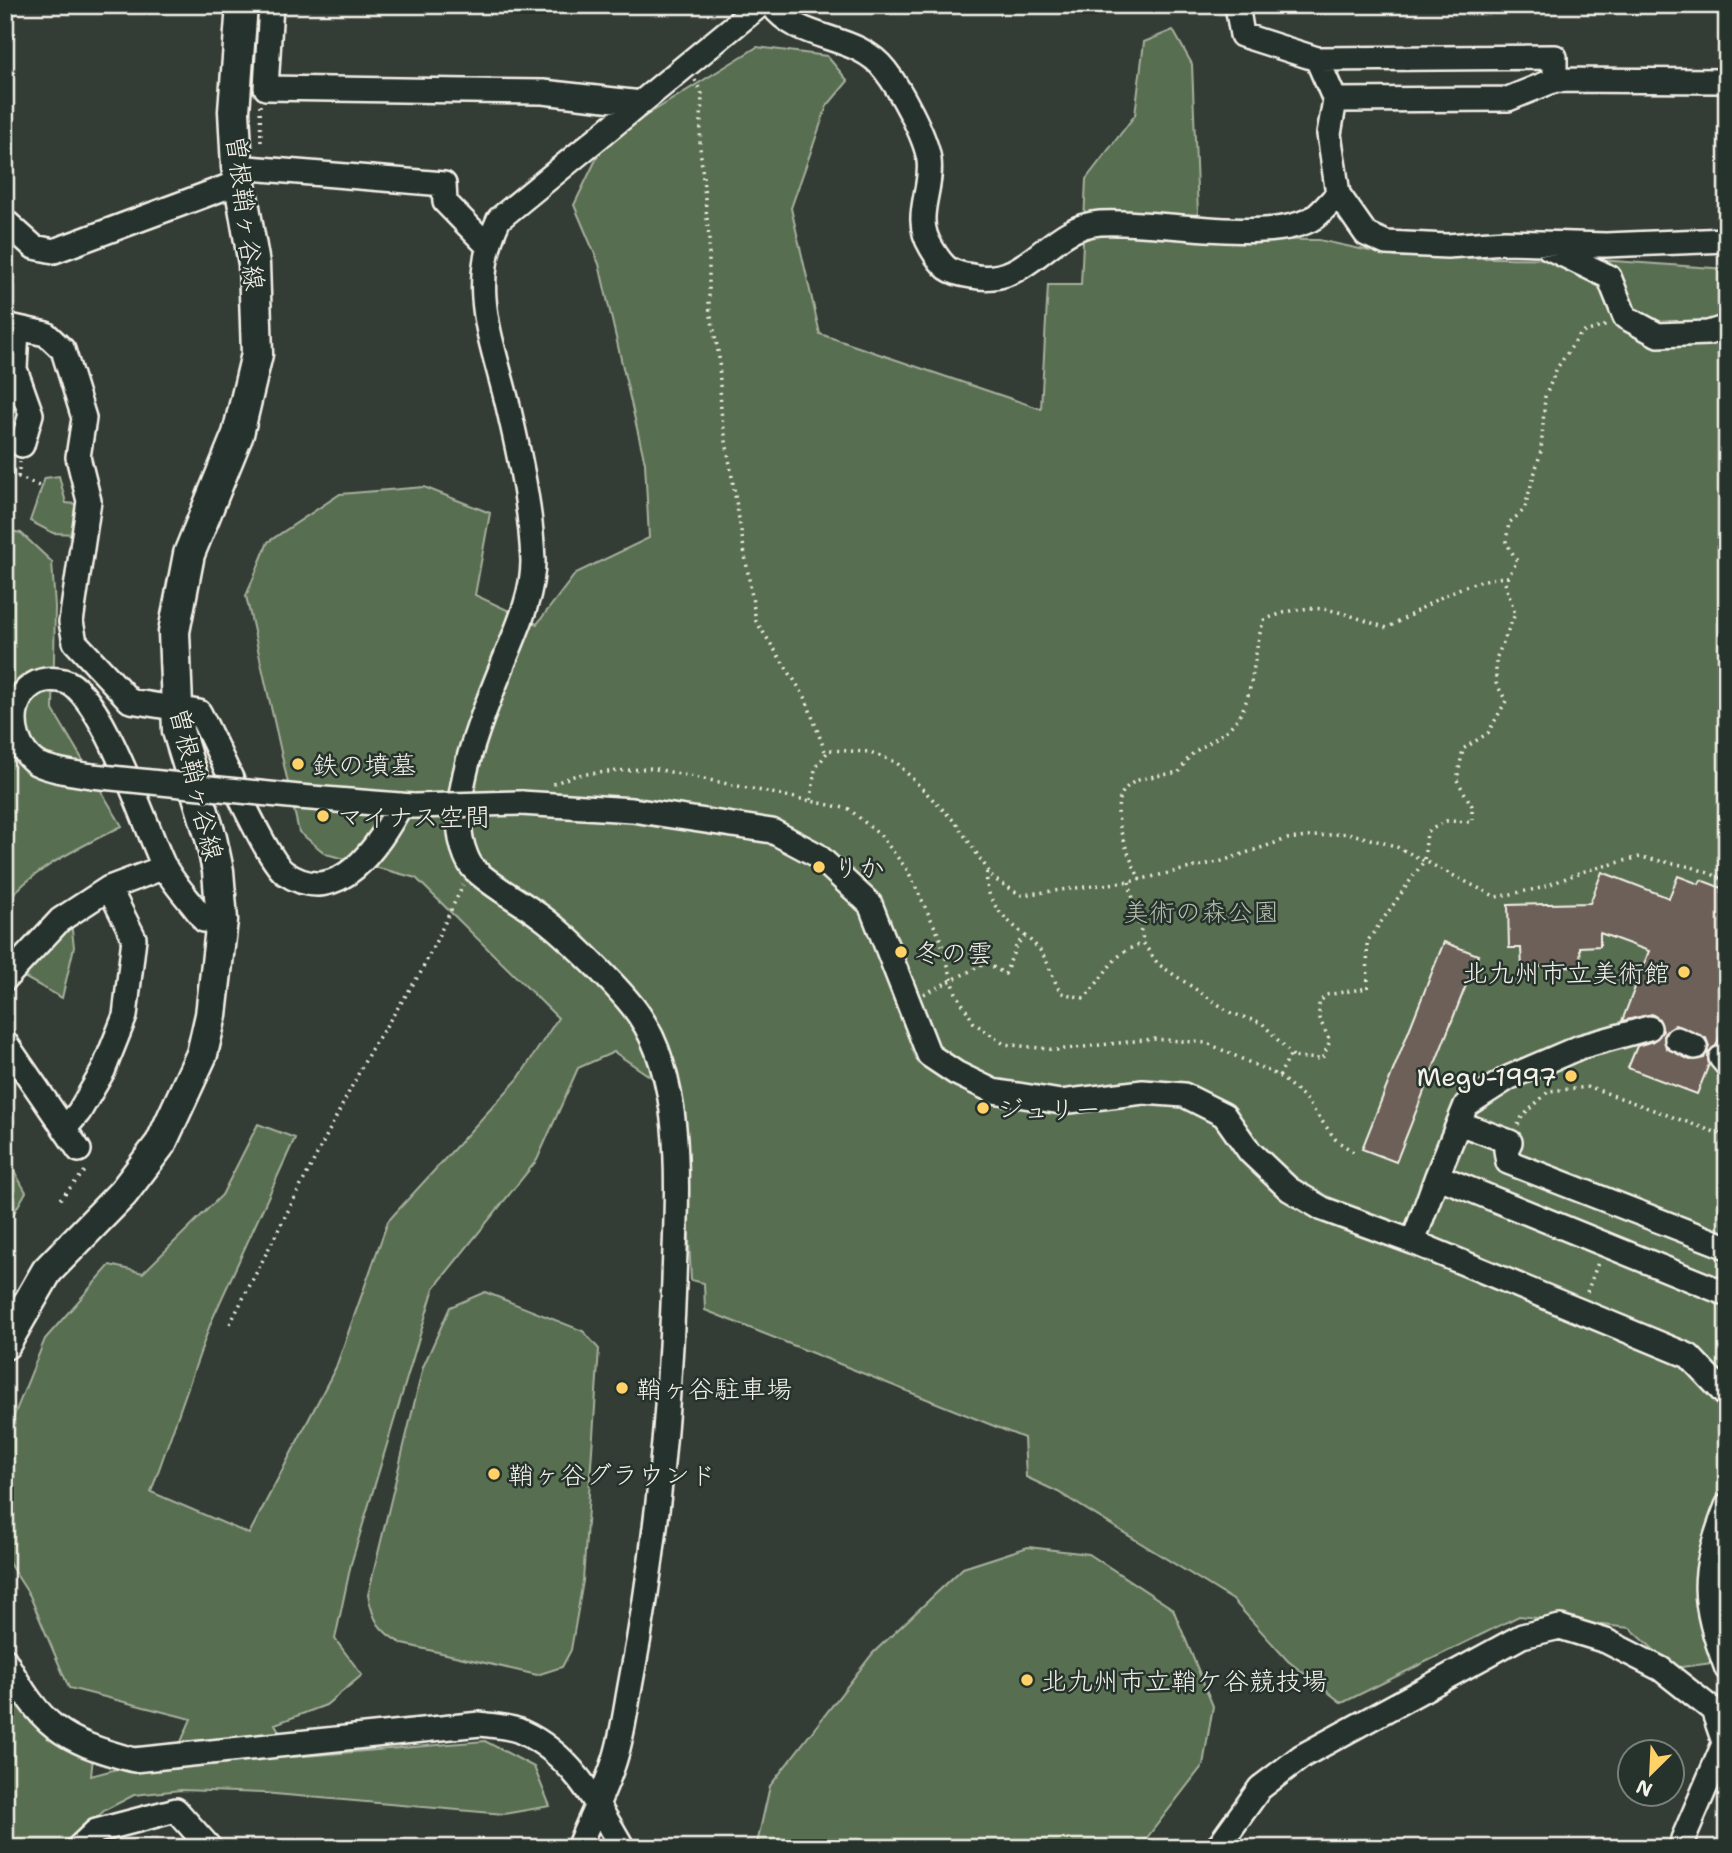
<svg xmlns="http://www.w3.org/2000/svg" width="1732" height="1853" font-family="'Shantell Sans','Klee One',sans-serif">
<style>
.green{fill:#596e51;stroke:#a6b09c;stroke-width:2}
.building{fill:#6c6059;stroke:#f4f1e8;stroke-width:2;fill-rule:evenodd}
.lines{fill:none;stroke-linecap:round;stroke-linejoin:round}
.minor-casing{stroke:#f4f1e8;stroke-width:28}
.major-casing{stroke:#f4f1e8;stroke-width:35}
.path{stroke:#f4f1e8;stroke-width:3.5;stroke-dasharray:2 5;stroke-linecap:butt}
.minor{stroke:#26332d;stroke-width:23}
.major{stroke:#26332d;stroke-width:30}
.minor-bridge-casing{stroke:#f4f1e8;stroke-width:28;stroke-linecap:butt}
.minor-bridge{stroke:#26332d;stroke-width:23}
.poi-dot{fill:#ffd166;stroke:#26332d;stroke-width:2.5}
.labels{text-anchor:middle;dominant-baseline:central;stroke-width:5;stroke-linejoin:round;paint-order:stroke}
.street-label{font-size:26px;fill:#f4f1e8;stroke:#26332d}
.poi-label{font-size:26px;fill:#f4f1e8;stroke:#26332d;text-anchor:start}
.park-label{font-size:26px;fill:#b6bdac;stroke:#26332d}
</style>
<rect width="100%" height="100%" fill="#343c36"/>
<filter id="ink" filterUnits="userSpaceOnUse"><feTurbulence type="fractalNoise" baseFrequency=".0143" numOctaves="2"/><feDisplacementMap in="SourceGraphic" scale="14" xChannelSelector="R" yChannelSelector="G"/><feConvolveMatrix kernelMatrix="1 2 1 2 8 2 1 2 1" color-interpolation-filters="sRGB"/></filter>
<g filter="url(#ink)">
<path class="green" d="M1173,30L1192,64L1199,239L1319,240L1397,257L1585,259L1727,269V1661L1674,1668L1630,1628L1519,1616L1342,1703L1288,1661L1233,1600L1058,1492L1026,1477L1024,1438L705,1310L704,1283L691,1280L682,1098L614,1052L578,1068L537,1160L434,1288L351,1564L335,1639L362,1675L326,1705L275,1724L293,1757L485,1741L534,1767L550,1806L504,1814L263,1793L181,1790L134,1795L105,1810L62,1848H5V1680L93,1757L91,1776L124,1767H170L191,1719L69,1688L30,1596L5,1557V1438L45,1339L110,1265L143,1273L222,1195L258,1124L295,1138L211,1322L151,1492L249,1534L336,1367L388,1221L518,1079L558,1018L416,878L326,854L299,832L246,596L268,542L340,494L424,487L490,513L475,595L537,624L576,573L649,538L645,463L599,264L574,205L605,141L757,47L827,56L848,81L827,106L791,208L820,334L1041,409L1048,285H1081L1086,179L1135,115L1144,42Z
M59,476L66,503L76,504L75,534L53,533L30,521L45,478Z
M5,530L21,533L52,562L55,607L53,710L122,826C81,847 35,867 5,903Z
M71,922L74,947L62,998L20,975Z
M5,1155L26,1192L7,1225L5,1224Z
M485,1292L583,1331L599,1349L583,1581L571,1650L562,1667L537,1675L403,1644C379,1632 373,1620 368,1595L423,1367L450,1307Z
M1028,1547L1089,1554L1173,1609L1213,1706L1203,1765L1139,1848H756L770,1786L873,1653L963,1568Z"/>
<path class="building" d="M1602,872L1669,898L1678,876L1699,884L1701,880L1727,890V1017L1716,1046L1708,1053L1709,1064L1697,1094L1628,1068L1637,1046L1653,1041L1663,1031L1659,1019L1652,1014L1622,1021L1649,951L1600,933V946L1580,947L1581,966L1522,967L1521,948H1509L1508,905L1590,903ZM1675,1025L1706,1038L1709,1046L1704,1058L1690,1060L1666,1048L1664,1034Z
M1444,942L1478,955L1396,1162L1362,1149Z"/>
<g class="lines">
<g class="minor-casing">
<path id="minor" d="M271,5L266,88L543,92L641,103
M772,5C798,42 857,33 885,70C900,89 926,137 929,160C933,192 912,216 931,247C935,254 941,263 947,268C954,273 964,275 972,276C1029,288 1047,227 1100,223C1156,219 1270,246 1315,217C1323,211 1331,201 1338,194
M1237,5L1242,35L1317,59L1555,57V80
M1317,59L1335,100L1329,134L1338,194L1366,234L1386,243L1447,246L1505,242L1606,245L1727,240
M1335,100L1508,99L1555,80L1727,81
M237,167L444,184L445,202L487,245
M5,221L34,247L54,251L240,182
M1549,248L1609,277L1625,317L1658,335L1708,333L1727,327
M5,325L46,334L63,350L84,418L78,457L89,501L71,622L75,642L130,701L199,712C215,741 265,859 285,873C339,910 378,845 401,805
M17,328L15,369L31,414L22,445
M92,776C74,773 52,771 36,763C0,737 11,669 64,681C101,690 146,828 163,864C173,884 192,902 204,920
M299,797L412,806
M521,803L632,810L772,831L817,855L870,904L929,1055L956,1073L993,1091L1061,1102L1143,1092L1184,1095L1224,1115L1250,1152L1289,1189L1323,1209L1413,1242L1689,1356L1727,1396
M5,979L60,920L109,888L165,867
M1677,1039L1695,1047
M5,1042L79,1150
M1721,1058L1727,1065
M1459,1123L1510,1142L1506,1150L1508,1162L1727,1247
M66,1127L79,1112L103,1071L125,1016L134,938L109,888
M1437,1176L1466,1105L1508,1078L1580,1047L1649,1028
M1413,1242L1437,1176L1727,1294
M1727,1506C1700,1576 1701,1599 1727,1669
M5,1660C42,1726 59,1740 134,1760L480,1724C493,1726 510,1726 522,1732C571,1754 597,1803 623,1848
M78,1848L96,1831L176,1810L210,1848
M578,1848C590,1818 606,1789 615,1759C623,1734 626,1707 631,1681C657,1547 669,1418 674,1281C676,1200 687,1085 639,1015C623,991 564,933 540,916C519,900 494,888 475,870C468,864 463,849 461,839C451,785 487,704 507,654C519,625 533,593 533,561C531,509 520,457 508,406C492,339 467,286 499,219L760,5
M1217,1848L1260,1788L1302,1756L1522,1636L1560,1627L1606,1641L1661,1669L1713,1710L1727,1751
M1682,1848L1683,1839L1727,1737"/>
</g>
<g class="major-casing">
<path id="major" d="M5,1344L47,1271L123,1193L161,1143L202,1054L211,1015L222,920L218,871L211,838L178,731L174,632L189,554L238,434L257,354L254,264L237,167L234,111L242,5"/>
</g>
<path class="path" d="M695,80L702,94L700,147L709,239V306L719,356L721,411L756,621L805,697L826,754
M260,105L261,143
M5,471L39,486
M18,477L20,462
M553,784L576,775L651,768L849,809L881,836L908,871L940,938L956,993L974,1023L1004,1044L1057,1050L1153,1039L1207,1043L1279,1076L1304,1097L1336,1140L1355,1153
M811,800L815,769L829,750L870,752L896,762L956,823L994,879L1021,895L1133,881L1222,861L1287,839L1348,833L1395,846L1496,897L1541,888L1581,872L1640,857L1692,867L1727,880
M987,872C983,910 1016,924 1039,949C1048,960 1053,980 1061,993L1084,998C1105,978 1113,949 1144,944
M1140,880C1129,855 1099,798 1136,781C1148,776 1166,775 1179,772C1184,765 1189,756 1196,751C1212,740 1228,733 1239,716C1255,692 1253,649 1264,620C1317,598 1335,611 1387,628C1427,607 1461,579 1508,577
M1129,882L1144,944L1158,964L1231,1013L1262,1023L1294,1057
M924,994L986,963L1005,974L1017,944L1025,937
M1279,1076L1289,1057L1322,1059L1330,1041L1319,1018V1003L1326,995L1368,988L1367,942L1424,861L1427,832L1446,821L1472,822V806L1457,780L1463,749L1488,733L1506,701L1496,683V659L1515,614L1505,583L1517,561L1506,542L1509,523L1524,510L1541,451L1545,397L1557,368L1581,333L1608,325
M1518,1125L1522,1117L1549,1091L1590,1087L1720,1134L1727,1144
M60,1199L88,1168
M1587,1292L1599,1260
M230,1324L370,1051L421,972L463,885"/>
<use href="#minor" class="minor"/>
<use href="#major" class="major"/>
<g class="minor-bridge-casing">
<path id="minor-bridge" d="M92,776L299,797
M415,806L521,803"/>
</g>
<use href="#minor-bridge" class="minor-bridge"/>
</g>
</g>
<g class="poi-dot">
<circle cx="298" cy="764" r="7"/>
<circle cx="323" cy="816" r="7"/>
<circle cx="819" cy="867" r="7"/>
<circle cx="901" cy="952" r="7"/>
<circle cx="1684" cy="972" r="7"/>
<circle cx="1571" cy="1076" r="7"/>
<circle cx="983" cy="1108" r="7"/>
<circle cx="622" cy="1388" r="7"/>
<circle cx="494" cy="1474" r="7"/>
<circle cx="1027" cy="1680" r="7"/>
</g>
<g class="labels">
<g class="street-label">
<text transform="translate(246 213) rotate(83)">曽根鞘ヶ谷線</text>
<text transform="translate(197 784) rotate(77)">曽根鞘ヶ谷線</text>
</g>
<g class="poi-label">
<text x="312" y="764">鉄の墳墓</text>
<text x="337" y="816">マイナス空間</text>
<text x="833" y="867">りか</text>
<text x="915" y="952">冬の雲</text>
<text x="1670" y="972" text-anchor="end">北九州市立美術館</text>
<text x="1557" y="1076" text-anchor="end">Megu-1997</text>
<text x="997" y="1108">ジュリー</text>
<text x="636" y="1388">鞘ヶ谷駐車場</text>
<text x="508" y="1474">鞘ヶ谷グラウンド</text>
<text x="1041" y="1680">北九州市立鞘ケ谷競技場</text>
</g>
<g class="park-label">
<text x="1201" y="911">美術の森公園</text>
</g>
</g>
<rect width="1732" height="1853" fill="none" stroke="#26332d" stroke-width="28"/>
<rect x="14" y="14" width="1704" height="1825" fill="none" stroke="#f4f1e8" stroke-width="2.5" filter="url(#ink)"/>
<g transform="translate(1651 1773) rotate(204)"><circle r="33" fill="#26332d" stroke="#787f78" stroke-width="2"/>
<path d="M0-5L12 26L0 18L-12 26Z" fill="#ffd166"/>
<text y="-10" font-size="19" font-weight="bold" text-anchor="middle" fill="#f4f1e8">N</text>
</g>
</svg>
